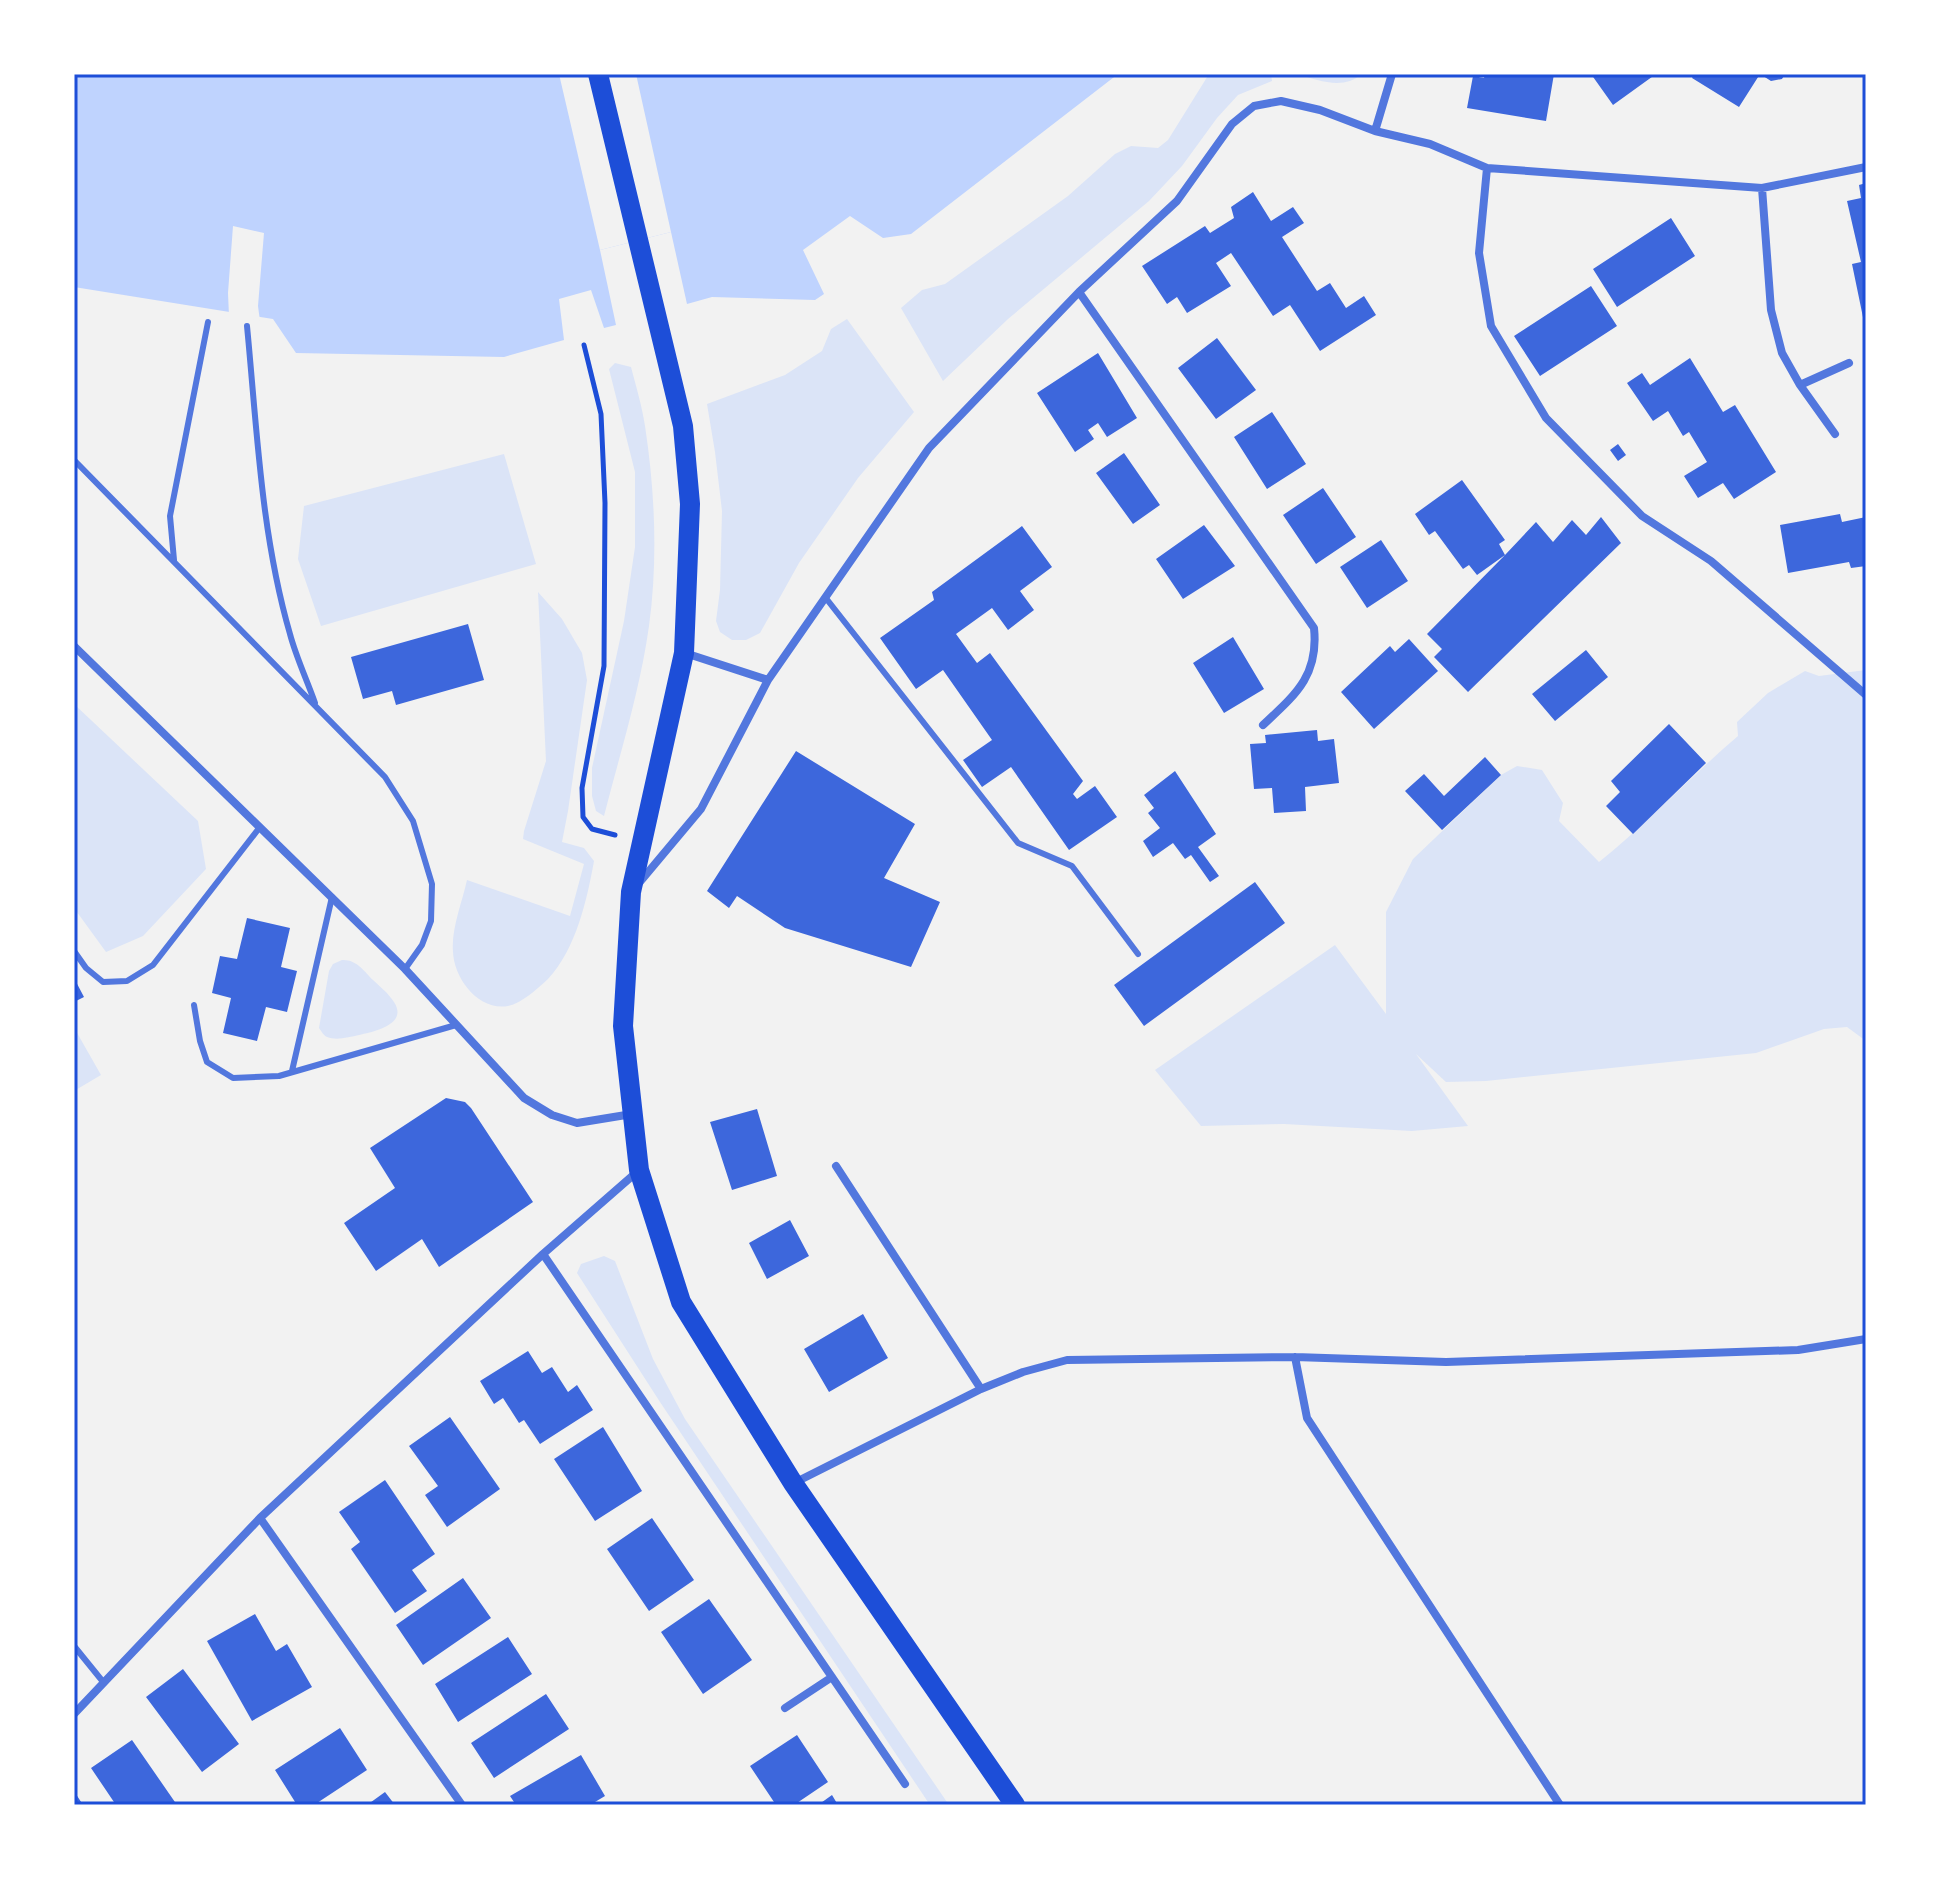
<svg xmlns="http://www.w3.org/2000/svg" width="1940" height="1879" font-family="'Work Sans',sans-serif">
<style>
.green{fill:#dbe4f7}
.water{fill:#bfd3fe}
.pier{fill:#f2f2f2}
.building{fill:#3d67dc}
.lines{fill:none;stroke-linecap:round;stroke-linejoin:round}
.path{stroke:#1d4ed8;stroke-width:5}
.service{stroke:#5277de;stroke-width:6}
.minor{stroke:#5277de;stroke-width:8}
.primary{stroke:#1d4ed8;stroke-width:20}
.neatline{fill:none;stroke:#1d4ed8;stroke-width:3}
</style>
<rect width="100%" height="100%" fill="#f2f2f2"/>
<path class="green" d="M1209,74H1271L1272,81L1238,95L1217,118L1182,166L1149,201L1008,319L943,381L901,308L922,290L945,284L1068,196L1115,154L1131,146L1158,148L1168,140Z
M1299,74H1361C1345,90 1318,81 1299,74Z
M847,319L914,412L858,478L799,563L760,633L746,640H732L720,632L716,621L720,590L722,511L715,452L707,404L785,375L822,351L831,329Z
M615,363L631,367C636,386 642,406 645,426C655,491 658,561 649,626C640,691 620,753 604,816L596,811L592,796V768L624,621L635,547V472L609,369Z
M504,454L536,564L321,626L298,559L304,506Z
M538,592L562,619L582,653L587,680L568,811L562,842L584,848L594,861C587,900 576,949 548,979C537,989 522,1003 508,1006C478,1011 454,978 453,952C451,929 462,903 467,880L570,916L584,864L523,839L524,831L546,761Z
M1866,670V1041L1847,1027L1824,1029L1756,1053L1486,1081L1446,1082L1416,1054L1468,1126L1412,1131L1284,1124L1201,1126L1155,1070L1335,945L1386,1014V912L1413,859L1501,775L1517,766L1542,770L1563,803L1559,821L1599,862C1648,823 1690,777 1738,736L1737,722L1768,693L1805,671L1819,676Z
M74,704L198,821L206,869L143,936L106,952L74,908Z
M342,960C356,959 364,971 373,980C379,986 386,991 391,998C412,1023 377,1031 359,1035C349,1037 337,1041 327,1037C323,1035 322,1032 319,1028L329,971L333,964Z
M76,1031L101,1075L74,1091V1033Z
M604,1256L615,1261L653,1359L685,1419L949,1805H930L660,1402L577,1273L581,1264Z"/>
<path class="water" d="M74,74H1118L911,234L883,238L850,216L803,250L824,294L815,300L712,297L687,304L671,232L600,250L616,325L604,328L591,290L559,299L564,340L504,357L296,353L273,319L74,287Z"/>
<path class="pier" d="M559,74H636L671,232L600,250Z
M233,226L264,233L258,306L260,321L229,316L228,293Z"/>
<path class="building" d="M1485,74H1554L1546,121L1467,108L1473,76L1484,78Z
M1591,74H1656L1613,105Z
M1694,74H1785L1782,79L1771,81L1760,74L1739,107L1692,78Z
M1866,183V326L1865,327L1852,264L1861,262L1847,201L1861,198L1859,185Z
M1253,192L1271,221L1293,207L1304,223L1282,237L1317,291L1330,283L1346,308L1364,296L1376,315L1320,351L1290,305L1273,316L1231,253L1216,263L1231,286L1187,313L1177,297L1167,304L1142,266L1205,226L1210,233L1234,218L1231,207Z
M1671,218L1695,256L1617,307L1593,269Z
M1591,286L1617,326L1540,376L1514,336Z
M1217,338L1256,390L1216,419L1178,368Z
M1098,353L1137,418L1107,437L1098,423L1088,430L1094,439L1075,452L1037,393Z
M1690,358L1723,412L1735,405L1776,472L1734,499L1723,483L1698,498L1684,476L1707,462L1689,432L1683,436L1668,411L1653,421L1627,383L1642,373L1650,385Z
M1272,412L1306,464L1267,489L1234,437Z
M1618,444L1626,455L1618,461L1610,450Z
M1124,453L1160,505L1133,524L1096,473Z
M1462,480L1505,540L1499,544L1505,555L1536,522L1553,542L1572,520L1586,535L1601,517L1621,543L1468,692L1434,657L1442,649L1427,634L1505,555L1477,575L1469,565L1463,569L1435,531L1429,535L1415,514Z
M1323,488L1356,537L1316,564L1283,515Z
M1840,514L1842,522L1866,517V566L1851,568L1849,562L1788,573L1780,525Z
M1204,525L1235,566L1183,599L1156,559Z
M1022,526L1052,567L1020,591L1034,610L1008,630L992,608L956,634L977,663L990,653L1083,781L1073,794L1077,799L1095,786L1117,817L1069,850L1011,767L982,787L963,760L992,740L943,670L916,689L880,638L934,600L932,592Z
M1381,540L1408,581L1367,608L1340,567Z
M468,624L484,680L396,705L392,691L363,699L351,657Z
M1233,637L1264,689L1224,713L1193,663Z
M1409,639L1438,671L1374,729L1341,692L1390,646L1395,652Z
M1586,650L1608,677L1555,721L1532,694Z
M1669,724L1706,763L1633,834L1606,806L1620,792L1611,781Z
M1317,730L1318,741L1334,739L1339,783L1305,787L1306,811L1274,813L1272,788L1254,789L1250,744L1266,743L1265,735Z
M796,751L915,824L884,878L940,902L911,967L785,928L737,896L729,908L707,891Z
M1485,757L1501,775L1442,830L1405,791L1424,774L1444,796Z
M1175,771L1216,834L1198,847L1219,876L1210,882L1191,855L1185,859L1173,843L1153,857L1143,841L1160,828L1148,813L1154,808L1144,795Z
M1255,882L1285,923L1144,1026L1114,985Z
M247,918L290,928L281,967L297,971L287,1012L266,1007L257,1041L223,1033L231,998L212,993L220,956L237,959Z
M74,978L84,997L74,1002Z
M446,1098L465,1102L471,1108L533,1202L439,1267L422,1239L376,1271L344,1223L395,1188L370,1148Z
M757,1109L777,1176L732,1190L710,1122Z
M790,1220L809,1256L767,1279L749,1243Z
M863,1314L888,1358L829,1392L804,1349Z
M528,1351L542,1373L552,1367L568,1392L577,1385L593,1410L540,1444L524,1420L519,1423L503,1398L494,1404L480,1381Z
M450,1417L500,1489L447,1527L425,1495L438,1486L409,1446Z
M603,1427L642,1491L595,1521L554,1459Z
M385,1480L435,1554L412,1570L427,1591L395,1613L351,1549L360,1542L339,1512Z
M652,1518L694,1580L649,1611L607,1549Z
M463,1578L491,1618L423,1665L396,1625Z
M709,1599L752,1660L703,1694L661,1632Z
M255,1614L276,1651L287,1644L312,1687L252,1721L207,1641Z
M508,1637L532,1674L458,1722L435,1684Z
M183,1669L239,1744L202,1772L146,1697Z
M546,1694L569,1729L494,1778L471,1743Z
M340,1728L367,1770L314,1805H297L275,1770Z
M797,1735L828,1782L794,1805H776L750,1766Z
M132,1740L177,1805H116L91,1768Z
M581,1755L605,1796L590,1805H516L510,1796Z
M74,1791L83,1805H74Z
M385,1792L395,1805H367Z
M832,1795L838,1805H818Z"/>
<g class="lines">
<path class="path" d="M584,345L601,414L605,503L604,666L582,788L583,817L592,829L615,835"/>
<path class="service" d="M247,326C257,429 261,534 290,634C296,657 307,680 315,703
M74,460L385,777L413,821L432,884L431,921L422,945L405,969
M174,560L170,516L208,322
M825,597L1018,843L1072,866L1138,954
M74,951L86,968L103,982L127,981L153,965L260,827
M194,1005L200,1041L207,1062L233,1078L279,1076L456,1025
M292,1071L332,897
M74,1646L104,1683"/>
<path class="minor" d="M1375,131L1392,74
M1487,168L1479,253L1491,326L1546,418L1642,516L1711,561L1866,695
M1762,188L1771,310L1782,353L1800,385L1849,363
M1079,292L1314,628C1319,676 1295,695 1263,725
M1800,385L1835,434
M74,646L405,969L524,1098L552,1115L577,1123L632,1114
M685,653L768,680
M639,883L701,809L768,680L929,448L1079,292L1177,201L1232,124L1254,106L1281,101L1320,110L1375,131L1430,144L1487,168L1762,188L1866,167
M836,1166L981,1389
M543,1254L905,1784
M1295,1357L1307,1418L1560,1805
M794,1483L981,1389L1023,1372L1067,1360L1295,1357L1446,1362L1798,1350L1866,1339
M260,1518L462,1805
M785,1708L832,1677
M74,1714L260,1518L543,1254L638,1171"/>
<path class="primary" d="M598,74L683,426L690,504L684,653L631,892L623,1026L639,1170L681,1302L793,1483L1015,1805"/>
</g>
<rect width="1940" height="1879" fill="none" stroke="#ffffff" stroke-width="152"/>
<rect x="76" y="76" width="1788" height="1727" class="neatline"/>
</svg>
